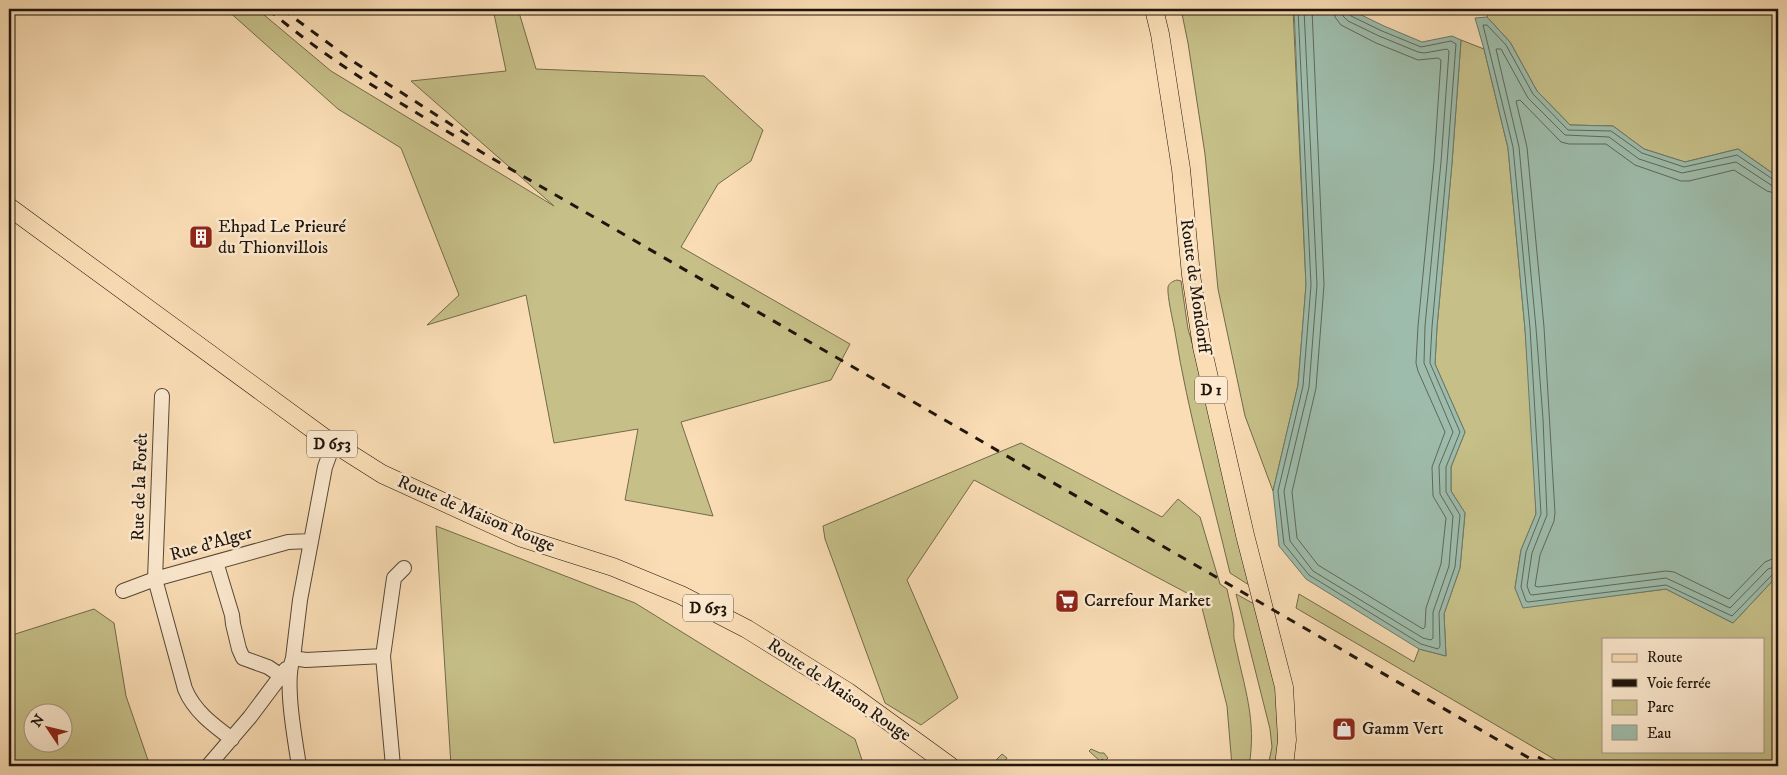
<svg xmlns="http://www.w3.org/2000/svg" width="1787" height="775" font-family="'IM FELL DW Pica',serif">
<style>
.green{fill:#c6bf88;stroke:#726a4a;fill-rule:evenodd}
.water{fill:#9ebcab;stroke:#6b796b}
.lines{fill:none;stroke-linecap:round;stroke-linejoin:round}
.shore{stroke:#5e685c;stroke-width:1}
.minor-casing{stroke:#554736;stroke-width:16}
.major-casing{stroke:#1e150c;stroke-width:19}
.minor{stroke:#fce9cf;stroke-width:14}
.major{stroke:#faddb5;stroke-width:18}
.rail{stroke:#1e150c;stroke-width:3;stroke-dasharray:9 9;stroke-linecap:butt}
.labels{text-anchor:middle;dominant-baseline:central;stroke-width:5;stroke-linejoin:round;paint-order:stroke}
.shield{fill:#fce9cf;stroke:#615546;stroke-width:1}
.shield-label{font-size:16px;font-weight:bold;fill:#1e150c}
.poi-label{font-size:18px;fill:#1e150c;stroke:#fce9cf;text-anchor:start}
.street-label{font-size:18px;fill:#1e150c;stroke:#fce9cf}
</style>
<rect width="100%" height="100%" fill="#faddb5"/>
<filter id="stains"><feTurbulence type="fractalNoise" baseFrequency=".004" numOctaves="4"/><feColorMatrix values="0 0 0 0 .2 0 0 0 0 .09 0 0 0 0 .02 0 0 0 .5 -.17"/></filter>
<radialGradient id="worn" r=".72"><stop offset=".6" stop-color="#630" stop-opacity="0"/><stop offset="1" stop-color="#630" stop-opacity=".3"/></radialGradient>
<path class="green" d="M226,9H257L331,71L554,206L411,81L506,71L493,9H518L536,69L704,76L763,130L751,161L718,184L681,247L850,344L831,380L681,422L713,516L625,500L638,429L554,443L526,295L427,325L459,295L401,148L338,109Z
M1181,9H1293L1306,285L1298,385L1273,491L1245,416L1218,289L1205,154L1188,43Z
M1491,9H1778V177L1738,149L1685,162L1644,149L1613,126L1570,125L1537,91L1510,42L1487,17Z
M1461,40L1484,49L1508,148L1525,329L1532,420L1536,514L1521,550L1515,588L1523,607L1666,589L1733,623L1778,575V766H1566L1296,608L1299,594L1414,662L1419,649L1446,656L1444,614L1460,568L1465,513L1451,491V467L1465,432L1435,364L1437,327L1452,163ZM1603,639H1763V751H1603Z
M1177,280L1181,281L1188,329L1198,363L1249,585L1230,573C1211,493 1188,413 1175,332C1173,321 1167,296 1168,287C1169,283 1173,281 1177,280Z
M1021,443L1162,517L1178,499L1200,517L1220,584L1227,589C1229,600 1233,612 1234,624C1234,630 1233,637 1235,643C1244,687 1257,720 1249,766H1232L1227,706L1200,600L974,480L907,580L958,698L921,725L885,703L825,539L823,526Z
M436,526L635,603L855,739L863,763L871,766H451Z
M1236,594L1256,605L1274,672L1281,732L1277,766H1268L1272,747L1270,729Z
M94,609L114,623L126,696L150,766H9V636ZM32,712H62V742H32Z
M1091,749L1100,753H1104L1108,758L1105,761L1102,759L1100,761L1089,751Z
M1002,754L1007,758L1004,763L1009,766H994L997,759Z"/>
<path class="water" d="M1294,9H1349L1384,26L1422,42L1452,36L1461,40L1452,163L1437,327L1435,364L1465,432L1451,467V491L1465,513L1460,568L1444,614L1446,656L1419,649L1306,579L1279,546L1273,491L1298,385L1306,285Z
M1487,17L1510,42L1537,91L1570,125L1613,126L1644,149L1685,162L1738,149L1778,177V575L1733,623L1666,589L1523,608L1515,588L1521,550L1536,514L1525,329L1508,148L1484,49L1475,18Z"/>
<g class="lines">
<path class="shore" d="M1298,9L1311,285L1303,386L1278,491L1284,544L1309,575L1421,644L1438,649L1440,646L1439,613L1455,567L1460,515L1446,492V467L1460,432L1430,363L1432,327L1447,163L1456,44L1451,41L1421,47L1382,31L1351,16L1348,13V9
M1304,9L1317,285L1309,387L1284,491L1290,541L1313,571L1423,638L1431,640L1433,638V612L1449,566L1453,516L1440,494L1439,466L1453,432L1424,363L1425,326L1441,162L1449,51L1447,49L1424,53L1418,52L1379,36L1348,21L1343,16L1341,9
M1312,9L1324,285L1316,388L1292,492L1297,538L1318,565L1423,629L1425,627L1426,608L1441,564L1446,518L1433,496L1432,467L1445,432L1418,371L1416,363L1418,326L1434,162L1441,60L1438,58L1418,60L1376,43L1341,25L1335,17L1334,9
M1778,180H1774L1737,155L1684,167L1642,153L1611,131L1568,130L1533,94L1506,45L1487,25H1483L1513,147L1530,328L1541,514L1526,552L1521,587L1526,601L1528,602L1666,585L1732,616L1773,574L1778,572
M1778,187L1771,185L1736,162L1682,173L1639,159L1609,137L1565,135L1528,98L1501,49H1496L1519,147L1536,328L1543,419L1547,515L1532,553L1527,586L1530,594L1532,595L1666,578L1730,608L1768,569L1778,566
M1778,194L1767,191L1734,170L1689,181H1681L1635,165L1606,144H1569L1561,142L1520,100L1516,101L1527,147L1544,327L1555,513L1554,521L1540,555L1535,586L1538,587L1666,571L1674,572L1729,599L1765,562L1772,559L1778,558"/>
<g class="minor-casing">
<path id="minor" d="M162,396L155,579L185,689C194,711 213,725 232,739
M216,562L232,615L233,624L239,649L243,658L268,667L280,675
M123,591L155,579L288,542L311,541
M383,656L393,766
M293,658L306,660L383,656L394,578L404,568
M208,766L250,717L286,669
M299,766C295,739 284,682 293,658L300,600L325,467L333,445"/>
</g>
<g class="major-casing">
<path id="major" d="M1154,9L1160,34L1181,169L1191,275L1202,347L1245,535L1284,687L1287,740L1284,766
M9,207L322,436L382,474L522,538L613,567L681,595L747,629L848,692L950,766"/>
</g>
<use href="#minor" class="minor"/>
<use href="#major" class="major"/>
<path class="rail" d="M268,9C333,65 409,108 483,153L1543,766
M282,9L354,62L472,138
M1538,757L1554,766"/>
</g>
<defs>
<g id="building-square" transform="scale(1.25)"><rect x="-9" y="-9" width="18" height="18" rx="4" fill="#8f2418" stroke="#fce9cf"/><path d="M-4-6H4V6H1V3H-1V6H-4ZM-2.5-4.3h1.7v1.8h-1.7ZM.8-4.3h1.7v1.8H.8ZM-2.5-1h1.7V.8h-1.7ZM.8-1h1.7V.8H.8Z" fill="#fff"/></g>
<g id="supermarket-square" transform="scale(1.25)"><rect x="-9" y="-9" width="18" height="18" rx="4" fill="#8f2418" stroke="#fce9cf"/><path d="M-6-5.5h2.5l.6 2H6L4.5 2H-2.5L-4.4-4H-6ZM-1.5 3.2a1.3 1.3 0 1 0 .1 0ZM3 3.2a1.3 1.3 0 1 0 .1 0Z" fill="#fff"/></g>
<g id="shop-square" transform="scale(1.25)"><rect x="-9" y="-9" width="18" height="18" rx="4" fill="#8f2418" stroke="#fce9cf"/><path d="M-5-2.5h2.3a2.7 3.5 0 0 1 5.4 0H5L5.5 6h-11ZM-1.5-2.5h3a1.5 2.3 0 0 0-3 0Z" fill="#fff"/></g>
</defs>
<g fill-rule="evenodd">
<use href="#building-square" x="201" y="237"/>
<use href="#supermarket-square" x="1067" y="601"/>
<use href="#shop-square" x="1344" y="729"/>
</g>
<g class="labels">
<g class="shield">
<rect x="1195" y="376.5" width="32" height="27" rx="4"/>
<rect x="307" y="430.5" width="50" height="27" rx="4"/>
<rect x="683" y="594.5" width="50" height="27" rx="4"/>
</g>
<g class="shield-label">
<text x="1211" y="390">D 1</text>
<text x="332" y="444">D 653</text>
<text x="708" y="608">D 653</text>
</g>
<g class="poi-label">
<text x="218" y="227">Ehpad Le Prieuré<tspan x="218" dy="21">du Thionvillois</tspan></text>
<text x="1084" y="601">Carrefour Market</text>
<text x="1362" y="729">Gamm Vert</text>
</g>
<g class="street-label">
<text transform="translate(1195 286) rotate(82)">Route de Mondorff</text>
<text transform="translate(140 487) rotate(-88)">Rue de la Forêt</text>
<text transform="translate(476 514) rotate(23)">Route de Maison Rouge</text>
<text transform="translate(211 544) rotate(-16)">Rue d'Alger</text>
<text transform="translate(839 690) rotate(34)">Route de Maison Rouge</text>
</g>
</g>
<rect width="1787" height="775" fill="none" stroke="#faddb5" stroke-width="30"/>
<rect x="10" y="10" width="1767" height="755" fill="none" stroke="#1e150c" stroke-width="2.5"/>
<rect x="15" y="15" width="1757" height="745" fill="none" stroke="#1e150c"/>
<rect x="1602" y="638" width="162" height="115" fill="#fce9cf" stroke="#a39481"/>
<rect x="1612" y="654" width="25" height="8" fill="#faddb5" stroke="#a39481"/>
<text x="1647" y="662" font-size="15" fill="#1e150c">Route</text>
<rect x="1612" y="679" width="25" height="8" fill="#1e150c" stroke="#a39481"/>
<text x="1647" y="688" font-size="15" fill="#1e150c">Voie ferrée</text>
<rect x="1612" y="700" width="25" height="15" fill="#c6bf88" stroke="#a39481"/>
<text x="1647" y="712" font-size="15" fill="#1e150c">Parc</text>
<rect x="1612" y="725" width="25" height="15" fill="#9ebcab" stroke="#a39481"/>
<text x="1647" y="738" font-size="15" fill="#1e150c">Eau</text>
<g transform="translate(48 728) rotate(305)"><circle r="24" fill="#fce9cf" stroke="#a39481"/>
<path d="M0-4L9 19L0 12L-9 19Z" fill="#8f2418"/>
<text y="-8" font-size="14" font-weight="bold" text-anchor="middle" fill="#1e150c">N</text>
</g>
<rect width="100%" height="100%" filter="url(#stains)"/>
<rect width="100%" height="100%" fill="url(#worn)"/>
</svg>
